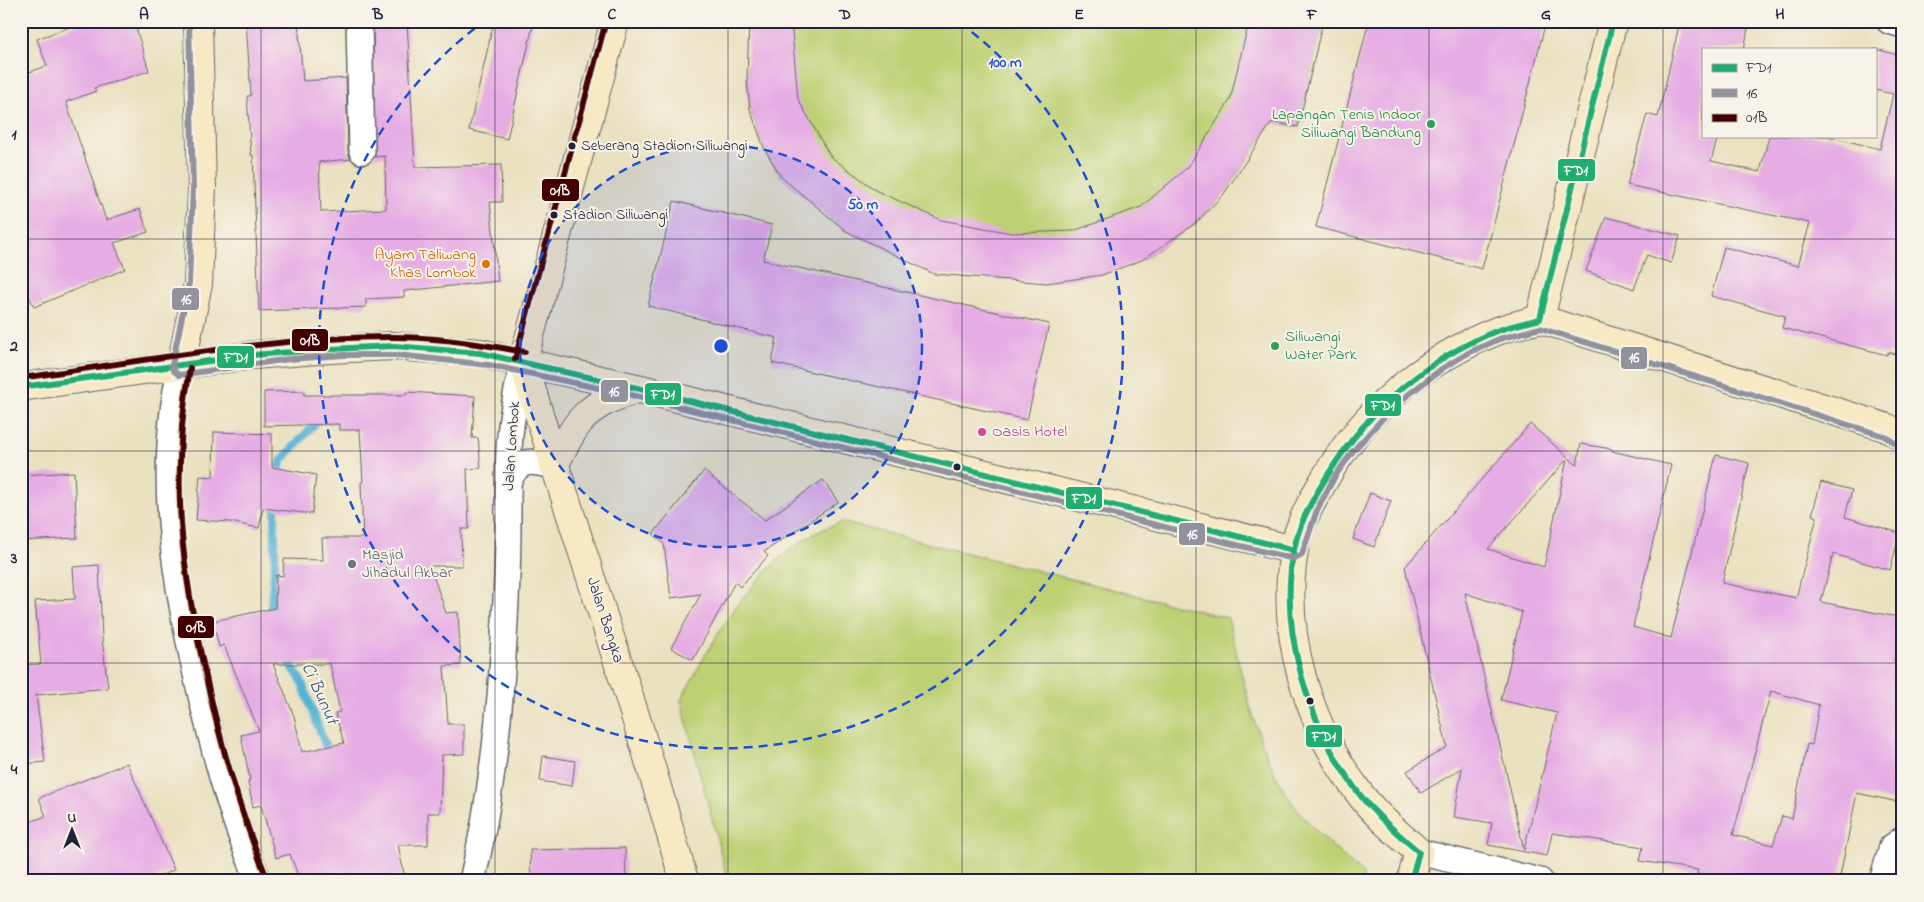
<svg xmlns="http://www.w3.org/2000/svg" width="1924" height="902" font-family="'Indie Flower',sans-serif">
<style>
.built{fill:#f3cfdf}
.green{fill:#bdd073;stroke:#707957}
.lines{fill:none;stroke-linecap:round;stroke-linejoin:round}
.stream{stroke:#57b3d5;stroke-width:8}
.building{fill:#e6ace4;fill-rule:evenodd}
.street-casing{stroke:#68656a;stroke-width:28}
.secondary-casing{stroke:#68656a;stroke-width:30}
.street{stroke:#fff;stroke-width:25}
.secondary{stroke:#f6e9c3;stroke-width:28}
.bus-1-casing{stroke:#f7f3e8;stroke-width:10}
.bus-2-casing{stroke:#f7f3e8;stroke-width:10}
.bus-3-casing{stroke:#f7f3e8;stroke-width:10}
.bus-1{stroke:#22ad70;stroke-width:6}
.bus-2{stroke:#92929c;stroke-width:6}
.bus-3{stroke:#400;stroke-width:6}
.grid{fill:none;stroke:#22223b;stroke-width:1;stroke-opacity:0.55}
.ring{fill:none;stroke:#1d4ed8;stroke-width:2.5;stroke-dasharray:9 6}
.leisure-dot{fill:#2e9e5b;stroke:#f7f3e8;stroke-width:2}
.bus-dot{fill:#22223b;stroke:#f7f3e8;stroke-width:2}
.food-dot{fill:#e8710a;stroke:#f7f3e8;stroke-width:2}
.hotel-dot{fill:#d1479c;stroke:#f7f3e8;stroke-width:2}
.worship-dot{fill:#6b7280;stroke:#f7f3e8;stroke-width:2}
.labels{text-anchor:middle;dominant-baseline:central;stroke-width:4;stroke-linejoin:round;paint-order:stroke}
.bus-label{font-size:15px;fill:#22223b;stroke:#f7f3e8;text-anchor:start}
.leisure-label{font-size:16px;fill:#27864d;stroke:#f7f3e8;text-anchor:end}
.food-label{font-size:16px;fill:#c56008;stroke:#f7f3e8;text-anchor:end}
.hotel-label{font-size:16px;fill:#b23c85;stroke:#f7f3e8;text-anchor:start}
.street-label{font-size:16px;fill:#22223b;stroke:#f7f3e8}
.worship-label{font-size:16px;fill:#5b616d;stroke:#f7f3e8;text-anchor:start}
.water-label{font-size:18px;font-style:italic;fill:#355571;stroke:#f7f3e8}
.centre{fill:#1d4ed8;stroke:#f7f3e8;stroke-width:2.5}
.ring-label{font-size:15px;text-anchor:middle;font-weight:bold;fill:#1d4ed8;stroke:#f7f3e8;stroke-width:4;stroke-linejoin:round;paint-order:stroke}
.line-badge{stroke:#f7f3e8;stroke-width:2}
.badge-label{font-size:14px;text-anchor:middle;font-weight:bold;fill:#fff}
.neatline{fill:none;stroke:#22223b;stroke-width:2}
.grid-label{font-size:16px;text-anchor:middle;font-weight:bold;fill:#22223b}
</style>
<rect width="100%" height="100%" fill="#f7f3e8"/>
<filter id="ink" filterUnits="userSpaceOnUse"><feTurbulence type="fractalNoise" baseFrequency=".02" numOctaves="2"/><feDisplacementMap in="SourceGraphic" scale="10" xChannelSelector="R" yChannelSelector="G"/><feConvolveMatrix kernelMatrix="1 2 1 2 8 2 1 2 1" color-interpolation-filters="sRGB"/></filter>
<filter id="wash" filterUnits="userSpaceOnUse"><feTurbulence type="fractalNoise" baseFrequency=".0096" numOctaves="4" result="noise"/><feDisplacementMap in="SourceGraphic" scale="20" xChannelSelector="R" yChannelSelector="G"/><feGaussianBlur stdDeviation="1.12" result="paint"/><feColorMatrix in="noise" values="0 0 0 0 0 0 0 0 0 0 0 0 0 0 0 0 0 1.4 0 .05"/><feComposite in="paint" operator="in"/></filter>
<g filter="url(#wash)">
<rect width="100%" height="100%" fill="#eae1c0"/>
<path class="built" d="M21,307L33,341L21,342Z"/>
<path class="green" d="M751,21H1323L1298,127L1272,122L1224,194L1196,223L1142,260L846,231L781,177L764,148L750,109L747,80Z
M842,522L1228,618C1243,677 1254,742 1287,795C1306,825 1337,850 1363,874L1362,881H728L681,700C714,638 748,574 810,536C820,530 832,526 842,522Z"/>
<g class="lines">
<path class="stream" d="M276,478L282,460L320,418
M270,618L275,561V499
M285,657L301,680L329,756"/>
</g>
<g id="blocks">
<path class="building" d="M86,21H134L149,71L94,88L96,91L66,102L106,220L140,209L148,232L114,243L125,269L34,307L21,277V75L47,66L37,39Z
M246,21H298L303,81L346,78L348,151L351,159L319,162L321,212L386,209L385,156L375,157L373,21H407L415,167L501,165L502,202H490L498,281L404,291V297L366,299V307L259,311L253,155H251L247,96H251Z
M494,21H534L507,139L469,130Z
M749,21H791L798,99L830,156L877,191L941,220L1012,233L1073,231L1141,207L1188,167L1230,100L1249,21H1323L1298,127L1272,122L1224,194L1196,223L1142,260L1102,275L1047,283L934,274L846,231L781,177L764,148L750,109L747,80Z
M1369,21H1546L1482,269L1316,227Z
M1680,21H1715L1748,29L1744,49H1703V136H1718L1711,161L1760,172L1769,136H1827L1880,149L1893,94L1875,90V49L1903,56V356L1888,352L1887,355L1782,328L1785,316L1711,296L1724,247L1798,266L1810,223L1627,185L1647,114L1658,117Z
M674,201L772,225L763,260L1049,324L1027,420L772,363L777,338L648,306Z
M1606,217L1680,236L1671,263L1647,255L1634,289L1586,271Z
M304,391V395H406V392L475,396L472,438H478L481,468L467,469L469,529H461L462,566H430L446,613L458,612L461,665L444,666L448,724H464V754L442,755L440,813H428V845H398L404,874L377,881H300L290,854L276,858L261,805L253,807L248,781L250,780L241,735L259,731L224,645L219,647L213,621L275,608L276,575L283,576L284,559L323,560L322,538H363L361,482H363L360,430H339V424L264,426V392ZM273,664H330L340,712L335,713L344,743L302,752L294,716Z
M1530,424L1577,465L1581,444L1612,449V451L1671,465L1633,627L1671,638L1716,455L1749,463L1722,583L1796,598L1817,517L1812,515L1821,482L1852,490L1845,517L1900,533L1890,570L1833,554L1821,602L1903,618L1894,661L1903,663V803L1857,793L1839,881H1722L1697,874L1698,870L1640,861L1643,847L1552,833L1547,856L1488,845L1492,823L1454,817L1462,768L1421,793L1407,771L1447,747L1405,567ZM1567,459L1544,567L1488,549ZM1465,593L1522,612L1501,700L1557,713L1524,850ZM1771,691L1819,705L1812,745L1807,744L1792,819L1782,816L1773,845L1733,835Z
M214,432L272,434V467L316,475L312,514L263,508L259,528L230,522L196,520L200,476L213,477Z
M704,471L765,520L823,480L838,502L764,552L768,556L740,587L735,582L693,660L671,648L701,594L671,598L664,544L653,534Z
M74,472L77,538L21,541V512H24L22,475Z
M1370,493L1391,501L1374,547L1353,539Z
M99,565L102,638L108,688L36,695L45,762L21,764V665L41,664L35,601L75,599L73,567Z
M543,756L575,761L572,786L540,781Z
M127,763L174,870L148,881H21V825L46,816L39,798Z
M625,848L626,881H531L530,850Z"/>
</g>
</g>
<g filter="url(#ink)">
<use href="#blocks" fill-opacity="0" stroke="#68656a" stroke-width="1"/>
<g class="lines">
<g class="street-casing">
<path id="street" d="M359,21L362,151
M1889,21L1903,25
M181,366C155,477 176,591 202,700C217,762 233,822 259,881
M509,480C520,457 532,461 554,466
M1419,852L1540,881
M472,881C496,780 503,679 507,576C509,534 507,493 509,451C510,420 517,391 523,361
M1882,881L1892,847L1903,839"/>
</g>
<g class="secondary-casing">
<path id="secondary" d="M1540,319L1888,428L1903,437
M1540,319L1613,21
M523,361C574,535 636,705 684,881
M523,361L615,21
M181,366L198,284L202,188L198,21
M21,387L253,355L330,349L394,346L480,353L641,389L1294,550
M554,466C577,419 587,403 639,389
M1411,881L1419,852C1397,833 1374,814 1357,790C1308,724 1280,634 1294,551C1297,528 1311,502 1323,482C1362,413 1423,360 1497,331C1510,326 1526,323 1540,319"/>
</g>
<use href="#street" class="street"/>
<use href="#secondary" class="secondary"/>
<g class="bus-1-casing">
<path id="bus-1" d="M1540,319L1613,21
M21,387L253,355L330,349L394,346L480,353L641,389L1294,550
M1411,881L1419,852C1400,836 1380,819 1364,800C1310,733 1275,626 1296,541C1302,516 1316,494 1329,473C1369,409 1426,360 1496,331C1510,326 1525,323 1540,319"/>
</g>
<g class="bus-2-casing">
<path id="bus-2" d="M189,21L193,188L189,283L172,365L174,371L179,375L290,359L344,355H397L489,365L627,394L1294,559L1302,554L1317,510L1335,476L1353,451L1395,405L1443,368L1470,352L1499,339L1540,328L1884,436L1898,445"/>
</g>
<g class="bus-3-casing">
<path id="bus-3" d="M515,359L606,21
M190,368C169,482 182,574 208,686C223,752 241,816 267,878
M21,378C144,361 269,337 393,337C437,337 482,344 525,352"/>
</g>
<use href="#bus-1" class="bus-1"/>
<use href="#bus-2" class="bus-2"/>
<use href="#bus-3" class="bus-3"/>
</g>
</g>
<path class="grid" d="M261,21V881M495,21V881M728,21V881M962,21V881M1196,21V881M1429,21V881M1663,21V881M21,239H1903M21,451H1903M21,663H1903"/>
<circle cx="721" cy="346" r="201" fill="#1d4ed8" fill-opacity=".12"/>
<g class="ring">
<circle cx="721" cy="346" r="201"/>
<path d="M960 23A402 402 0 1 1 482 23"/>
</g>
<g class="leisure-dot">
<circle cx="1431" cy="124" r="5"/>
<circle cx="1275" cy="346" r="5"/>
</g>
<g class="bus-dot">
<circle cx="572" cy="146" r="4.5"/>
<circle cx="554" cy="215" r="4.5"/>
<circle cx="957" cy="467" r="4.5"/>
<circle cx="1310" cy="701" r="4.5"/>
</g>
<circle class="food-dot" cx="486" cy="264" r="5"/>
<circle class="hotel-dot" cx="982" cy="432" r="5"/>
<circle class="worship-dot" cx="352" cy="564" r="5"/>
<g class="labels">
<g class="bus-label">
<text x="581" y="146">Seberang Stadion Siliwangi</text>
<text x="563" y="215">Stadion Siliwangi</text>
</g>
<g class="leisure-label">
<text x="1421" y="115">Lapangan Tenis Indoor<tspan x="1421" dy="18">Siliwangi Bandung</tspan></text>
<text x="1285" y="337" text-anchor="start">Siliwangi<tspan x="1285" dy="18">Water Park</tspan></text>
</g>
<g class="food-label">
<text x="476" y="255">Ayam Taliwang<tspan x="476" dy="18">Khas Lombok</tspan></text>
</g>
<g class="hotel-label">
<text x="992" y="432">Oasis Hotel</text>
</g>
<g class="street-label">
<text transform="translate(512 446) rotate(-86)">Jalan Lombok</text>
<text transform="translate(605 620) rotate(72)">Jalan Bangka</text>
</g>
<g class="worship-label">
<text x="362" y="555">Masjid<tspan x="362" dy="18">Jihadul Akbar</tspan></text>
</g>
<g class="water-label">
<text transform="translate(319 694) rotate(66)">Ci Bunut</text>
</g>
</g>
<circle cx="721" cy="346" r="8" class="centre"/>
<g class="ring-label">
<text x="1005" y="67">100 m</text>
<text x="863" y="209">50 m</text>
</g>
<g class="line-badge">
<rect x="1557" y="158" width="39" height="24" rx="5" fill="#22ad70"/>
<rect x="541" y="178" width="39" height="24" rx="5" fill="#400"/>
<rect x="171" y="287" width="29" height="24" rx="5" fill="#92929c"/>
<rect x="291" y="328" width="38" height="24" rx="5" fill="#400"/>
<rect x="216" y="345" width="39" height="24" rx="5" fill="#22ad70"/>
<rect x="1620" y="346" width="28" height="24" rx="5" fill="#92929c"/>
<rect x="600" y="379" width="29" height="24" rx="5" fill="#92929c"/>
<rect x="644" y="382" width="38" height="24" rx="5" fill="#22ad70"/>
<rect x="1364" y="393" width="38" height="24" rx="5" fill="#22ad70"/>
<rect x="1065" y="486" width="38" height="24" rx="5" fill="#22ad70"/>
<rect x="1178" y="522" width="28" height="24" rx="5" fill="#92929c"/>
<rect x="177" y="615" width="38" height="24" rx="5" fill="#400"/>
<rect x="1305" y="724" width="38" height="24" rx="5" fill="#22ad70"/>
</g>
<g class="badge-label">
<text x="1576" y="175">FD1</text>
<text x="560" y="195">01B</text>
<text x="186" y="304">16</text>
<text x="310" y="345">01B</text>
<text x="236" y="362">FD1</text>
<text x="1634" y="362">16</text>
<text x="614" y="396">16</text>
<text x="663" y="399">FD1</text>
<text x="1383" y="410">FD1</text>
<text x="1084" y="503">FD1</text>
<text x="1192" y="539">16</text>
<text x="196" y="632">01B</text>
<text x="1324" y="741">FD1</text>
</g>
<rect width="1924" height="902" fill="none" stroke="#f7f3e8" stroke-width="55"/>
<rect x="1702" y="48" width="175" height="90" fill="#f7f3e8" stroke="#a29fa3"/>
<rect x="1712" y="64" width="25" height="8" fill="#22ad70" stroke="#a29fa3"/>
<text x="1746" y="72" font-size="15" fill="#22223b">FD1</text>
<rect x="1712" y="89" width="25" height="8" fill="#92929c" stroke="#a29fa3"/>
<text x="1746" y="98" font-size="15" fill="#22223b">16</text>
<rect x="1712" y="114" width="25" height="8" fill="#440000" stroke="#a29fa3"/>
<text x="1746" y="122" font-size="15" fill="#22223b">01B</text>
<g transform="translate(72 830)" stroke="#f7f3e8" stroke-width="4" paint-order="stroke">
<path d="M0-4L9 19L0 12L-9 19Z" fill="#22223b"/>
<text y="-8" font-size="14" font-weight="bold" text-anchor="middle" fill="#22223b">U</text>
</g>
<rect x="28" y="28" width="1868" height="846" class="neatline"/>
<g class="grid-label">
<text x="144" y="19">A</text>
<text x="378" y="19">B</text>
<text x="612" y="19">C</text>
<text x="845" y="19">D</text>
<text x="1079" y="19">E</text>
<text x="1312" y="19">F</text>
<text x="1546" y="19">G</text>
<text x="1780" y="19">H</text>
<text x="14" y="139">1</text>
<text x="14" y="351">2</text>
<text x="14" y="563">3</text>
<text x="14" y="774">4</text>
</g>
</svg>
